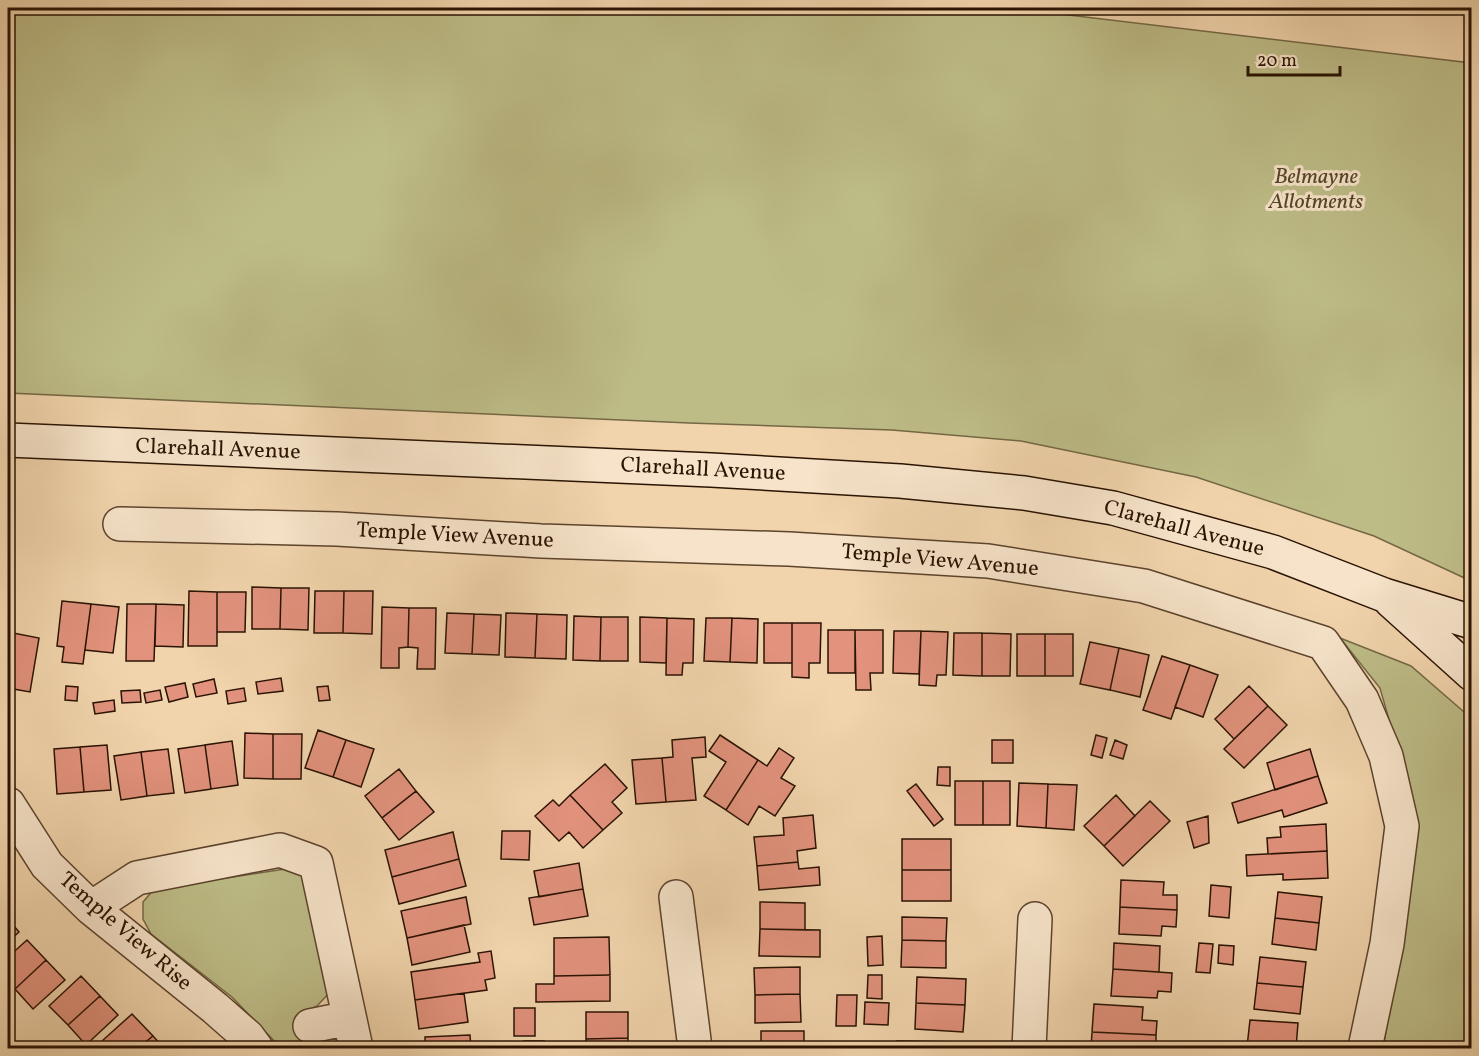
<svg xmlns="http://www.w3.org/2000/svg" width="1479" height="1056" font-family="Vollkorn,serif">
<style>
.green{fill:#bdbc87;stroke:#746845;stroke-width:1.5}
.building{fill:#e2927d;stroke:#2a1303;stroke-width:1.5}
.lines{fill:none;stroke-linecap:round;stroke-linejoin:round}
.minor-casing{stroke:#5c432d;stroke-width:36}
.secondary-casing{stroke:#2a1303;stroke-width:36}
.minor{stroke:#f6e3c9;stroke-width:33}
.secondary{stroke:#f6e3c9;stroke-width:33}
.labels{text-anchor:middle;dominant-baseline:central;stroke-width:6;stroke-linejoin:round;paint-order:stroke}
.park-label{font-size:22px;font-style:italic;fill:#56462b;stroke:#f6e3c9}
.street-label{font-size:22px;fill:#2a1303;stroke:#f6e3c9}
</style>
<rect width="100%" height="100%" fill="#f1d4ac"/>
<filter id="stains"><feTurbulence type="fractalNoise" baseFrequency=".00333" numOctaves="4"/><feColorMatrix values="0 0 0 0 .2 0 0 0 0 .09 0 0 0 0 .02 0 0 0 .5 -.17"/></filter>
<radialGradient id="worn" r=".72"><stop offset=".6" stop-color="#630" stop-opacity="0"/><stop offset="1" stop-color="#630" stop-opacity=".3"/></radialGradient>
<path class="green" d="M8,8H1010L1471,63V581L1374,536L1196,477L1021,441L892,430L689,423L8,393Z
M1340,638L1411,666L1471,718V1048H1383L1392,997L1417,818L1380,688Z
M285,869L293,870L304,877L332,990L317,1006L301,1015L307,1040L327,1041L336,1048H281L232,997L151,934L143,919V902L154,889Z"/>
<path class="building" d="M252,587L281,588L280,629H252Z
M281,588H309L308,630L280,629Z
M189,591L217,592V646H188Z
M315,591H344L343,633H314Z
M344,591H373L372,634L343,633Z
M217,592H246L245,632H217Z
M62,601L91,604L83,664L62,662L64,647L57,646Z
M91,604L119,607L113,653L85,650Z
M127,604H156L154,661H126Z
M156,604L184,605L183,647L155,646Z
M382,607L409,608L408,647L399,648V668H381Z
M409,608H436L435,669H417L418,648L408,647Z
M447,613L474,614L472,654L445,653Z
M506,613L537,614L535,658L505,657Z
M474,614L501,615L499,655L472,654Z
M537,614L567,615L566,659L535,658Z
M574,616L601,617L600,661L573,660Z
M601,617H628V661H600Z
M640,617L667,618L666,663L640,662Z
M667,618L694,619L693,663H683L682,675H666Z
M706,618H732L730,662L704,661Z
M732,618L758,619L757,663L730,662Z
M764,623H792V663H764Z
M792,623H821L820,663H809V678L792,677Z
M828,630H855V673H828Z
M855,630H883V673H870L871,690H856Z
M894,631H921L919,674L893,673Z
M921,631L948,632L946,675H937L936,686L919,685Z
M8,632L39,638L30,692L8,688Z
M954,633H982V676L953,675Z
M982,633L1011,634L1010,676H982Z
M1017,634H1045V676H1017Z
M1045,634H1073V676H1045Z
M1090,642L1119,648L1110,690L1080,684Z
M1119,648L1149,655L1140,697L1110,690Z
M1162,656L1190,665L1171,719L1143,710Z
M1190,665L1218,675L1203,717L1175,707Z
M281,678L283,691L258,694L256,682Z
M214,679L217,693L196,697L193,684Z
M185,683L188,697L169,702L165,687Z
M66,686L78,687L77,701L65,700Z
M328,686L330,700L319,701L317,687Z
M1249,686L1268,706L1234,739L1215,719Z
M244,688L246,701L228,704L226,691Z
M140,690L141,702L122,703L121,691Z
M160,690L162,700L146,703L144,693Z
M114,700L115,711L95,714L93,703Z
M1268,706L1287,725L1244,768L1224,749Z
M318,730L346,740L333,777L305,768Z
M245,733L273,734V779L244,778Z
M273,734H302L301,779H273Z
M720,735L758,760L726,810L704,796L726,762L709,751Z
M1096,735L1107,738L1102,758L1091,755Z
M705,737L706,757L692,758L696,800L666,802L662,758L673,757L672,740Z
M346,740L374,749L361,787L333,777Z
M992,740H1013V763H992Z
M1115,740L1127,745L1123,759L1110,755Z
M232,741L238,785L211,789L205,745Z
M107,745L111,790L84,792L80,747Z
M205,745L211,789L185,793L178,749Z
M80,747L84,792L57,794L54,749Z
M779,748L794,758L781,778L795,786L775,816L759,806L748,825L726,810L758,760L767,766Z
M168,749L174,793L147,796L141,752Z
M1310,749L1318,776L1275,790L1267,763Z
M141,752L147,796L121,800L114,756Z
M662,758L666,802L636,804L632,760Z
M605,764L627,788L612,802L622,813L603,830L570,795Z
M938,767H950V786L937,785Z
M399,769L416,791L382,818L365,796Z
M1318,776L1327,803L1284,817L1282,810L1238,823L1232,803Z
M955,781H983V825H955Z
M983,781H1010V825H983Z
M1019,783L1048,784L1046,828L1017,826Z
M916,784L943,819L934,826L907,791Z
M1048,784L1077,785L1074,830L1046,828Z
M416,791L434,812L399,840L382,818Z
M570,795L603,830L583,848L569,832L559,841L535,816L553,800L559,806Z
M1116,795L1135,816L1104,846L1084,826Z
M1150,801L1170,821L1123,866L1104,846Z
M813,815L816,848L797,851L798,862L757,866L754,837L784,835L783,818Z
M1208,816L1209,843L1194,848L1187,822Z
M1326,824L1327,851L1268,854L1267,838L1281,837L1280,827Z
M502,831H530L529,860L501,859Z
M453,832L459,859L392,877L385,850Z
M902,839H951V870H902Z
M1327,851L1328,878L1283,880V874L1247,876L1246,855Z
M459,859L466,886L399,904L392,877Z
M798,862L799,869L819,867L820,885L759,890L757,866Z
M579,863L583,889L539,897L534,871Z
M902,870H951V901H902Z
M1121,880L1164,882L1163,895H1177V910L1120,907Z
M1211,885L1231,887L1229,918L1209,916Z
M583,889L588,916L534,925L529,898Z
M1278,892L1322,897L1319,923L1275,918Z
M466,897L471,924L407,938L401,911Z
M760,902L805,903V930L760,929Z
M1120,907L1177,910L1176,927L1162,926L1161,936L1119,934Z
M902,917L947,918L946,941L902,940Z
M1275,918L1319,923L1316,950L1272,944Z
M8,919L19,932L8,942Z
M464,925L470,952L412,965L407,938Z
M760,929L820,930V957L759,956Z
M882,936L883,965L868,966L867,937Z
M609,937L610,975L554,976V938Z
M27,940L46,960L15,989L8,981V957Z
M902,940L946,941V968L901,967Z
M1114,943L1160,946L1159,972L1113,969Z
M1199,943L1213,944L1210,973L1196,972Z
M1219,945L1234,946L1233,965L1218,963Z
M491,951L495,978L485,980L487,990L415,1000L411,972L480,962L478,953Z
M1260,957L1306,962L1303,987L1257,983Z
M46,960L65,980L33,1009L15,989Z
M800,967V994L755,995L754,968Z
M1113,969L1172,973L1171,992L1158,991L1157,998L1111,996Z
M610,975V1001L536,1002V984H554V976Z
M868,975H882V999L867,998Z
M81,976L100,996L68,1025L49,1006Z
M917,977L966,979L965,1005L916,1003Z
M1257,983L1303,987L1300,1014L1254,1009Z
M464,993L468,1022L419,1029L415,1000Z
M800,994L801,1022L755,1023V995Z
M837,995H857L856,1026H836Z
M100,996L118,1015L86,1045L68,1025Z
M865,1002L889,1003L888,1025L864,1024Z
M916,1003L965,1005L963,1032L915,1029Z
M1094,1004L1143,1007L1142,1020L1157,1021L1156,1035L1092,1032Z
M514,1008H535V1036H514Z
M586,1012H628V1038L586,1039Z
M132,1014L153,1036L138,1048H109L102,1041Z
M1250,1020L1298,1023L1296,1048L1247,1047Z
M761,1031H804V1048H761Z
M1092,1032L1156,1035V1048H1091Z
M470,1035L471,1048H425V1037Z
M153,1036L164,1048H138Z
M628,1038V1048H586V1039Z
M524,1041H544V1048H524Z
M897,1041L965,1042V1048H897Z"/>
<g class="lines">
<g class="minor-casing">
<path id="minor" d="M120,524L337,529L541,541L789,549L988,561L1144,586L1323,643L1362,700L1386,756L1402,826L1387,944L1365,1048
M8,804L47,865L91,908L215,1008L248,1037L256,1048
M676,897L695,1048
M91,908L137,878L280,850L316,863L356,1048
M310,1026L349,1018
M1029,1048L1035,919"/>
</g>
<g class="secondary-casing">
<path id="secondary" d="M8,440L711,470L900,481L1024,493L1113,508L1273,552L1384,595L1472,622
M1391,601L1472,674"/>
</g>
<use href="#minor" class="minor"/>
<use href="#secondary" class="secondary"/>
</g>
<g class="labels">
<g class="park-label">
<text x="1316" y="177">Belmayne<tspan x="1316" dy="25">Allotments</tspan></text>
</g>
<g class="street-label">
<text transform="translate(218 450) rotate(2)">Clarehall Avenue</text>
<text transform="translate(703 470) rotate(3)">Clarehall Avenue</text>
<text transform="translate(1184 529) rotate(15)">Clarehall Avenue</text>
<text transform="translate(455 536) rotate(3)">Temple View Avenue</text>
<text transform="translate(940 561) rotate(5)">Temple View Avenue</text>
<text transform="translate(125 932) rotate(41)">Temple View Rise</text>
</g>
</g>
<rect width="1479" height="1056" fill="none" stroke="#f1d4ac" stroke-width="30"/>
<rect x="9" y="9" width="1461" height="1038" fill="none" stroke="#2a1303" stroke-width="3"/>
<rect x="15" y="15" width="1449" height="1026" fill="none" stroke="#2a1303" stroke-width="1.5"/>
<path d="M1248 66v9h92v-9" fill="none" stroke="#2a1303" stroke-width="3"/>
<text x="1257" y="66" font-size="18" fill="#2a1303" stroke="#f6e3c9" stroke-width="4.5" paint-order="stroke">20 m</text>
<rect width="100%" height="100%" filter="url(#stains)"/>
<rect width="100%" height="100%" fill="url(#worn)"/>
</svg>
